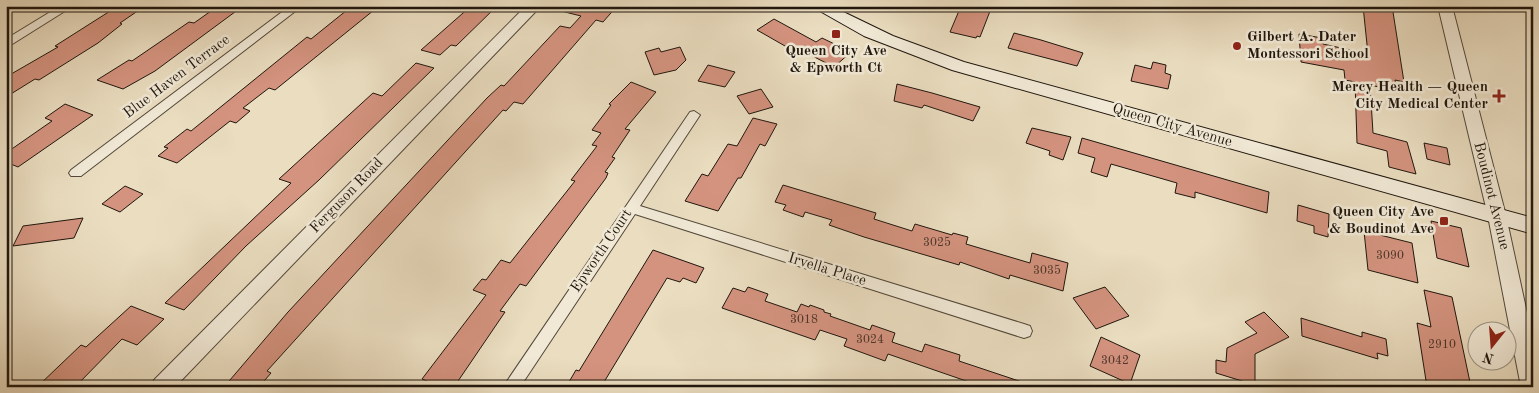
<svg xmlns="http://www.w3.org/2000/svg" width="1539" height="393" font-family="'Old Standard TT',serif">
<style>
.building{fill:#d4937f;stroke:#1f160d}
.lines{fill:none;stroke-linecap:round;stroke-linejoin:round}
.minor-casing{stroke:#52483a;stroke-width:2}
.tertiary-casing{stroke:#52483a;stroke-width:2}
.secondary-casing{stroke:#1f160d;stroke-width:2}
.minor{fill:#f1e9d6;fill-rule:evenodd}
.tertiary{fill:#f1e9d6;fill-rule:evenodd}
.secondary{fill:#f1e9d6;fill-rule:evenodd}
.poi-dot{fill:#8f2418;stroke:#f1e9d6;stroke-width:2}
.labels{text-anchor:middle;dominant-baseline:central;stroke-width:5;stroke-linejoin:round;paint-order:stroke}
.number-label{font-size:12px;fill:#4c352a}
.poi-label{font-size:15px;font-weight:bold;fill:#1f160d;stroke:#f1e9d6;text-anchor:end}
.street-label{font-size:15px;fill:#1f160d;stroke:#f1e9d6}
</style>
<rect width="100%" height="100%" fill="#eaddc0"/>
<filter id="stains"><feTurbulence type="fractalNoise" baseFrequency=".004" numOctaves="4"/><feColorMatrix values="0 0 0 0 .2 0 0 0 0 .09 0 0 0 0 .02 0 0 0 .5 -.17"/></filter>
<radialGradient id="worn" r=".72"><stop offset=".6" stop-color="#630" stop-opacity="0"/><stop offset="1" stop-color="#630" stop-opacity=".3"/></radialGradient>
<path class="building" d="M118,6H145L120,23L122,24L98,43L39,80L35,79L6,97V77L58,47L55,46Z
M218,6H243L155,71L123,89L97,80L129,60L132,61L189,22L194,23Z
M352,6H379L275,90L269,88L243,108L250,111L236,123L230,121L177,163L158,156L168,148L164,147L187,129L191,131L307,37L311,39Z
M471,6H497L456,46L451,45L440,55L421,50Z
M562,6H617L603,22L596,20L523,104L514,102L506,111L503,110L267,371L271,373L259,387H224L288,312L487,98L501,85L504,86L560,26L570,28L581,16L561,11Z
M961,6H992L980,37L977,36L976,38L950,32Z
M1363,6L1393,12L1404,82L1395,80L1397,91L1370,85L1373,133L1407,142L1416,174L1389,167L1387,151L1357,143L1355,82L1345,80L1344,70L1301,62L1299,34L1322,38L1323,44L1368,54Z
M774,19L816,42L822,38L851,52L834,67L789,44L785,46L757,30Z
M1014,33L1041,40L1083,53L1077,66L1008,48Z
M680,47L686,60L676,70L654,75L645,52L659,48L661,52Z
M1153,62L1166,65L1165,73L1171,75L1168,89L1131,81L1135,65L1151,69Z
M416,63L434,68L319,180L246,246L184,310L165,303L291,183L279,179L373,93L382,96Z
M708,65L735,72L725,87L698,81Z
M631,82L656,92L625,129L630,130L612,157L615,158L605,172L608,173L606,178L526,286L520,284L500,311L505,312L454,387H441L422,379L486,295L473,290L482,279L486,280L501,260L510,263L575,181L571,180L597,146L592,145L601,133L592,130L611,105L609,104Z
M897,84L932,93L980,107L973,121L924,105L922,108L894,101Z
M761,89L773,107L749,114L737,96Z
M65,104L93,115L18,167L6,162V153L52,121L45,118Z
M753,118L777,124L765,146L760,144L741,178H738L718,211L685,201L702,174L708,176L728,144L737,146Z
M1032,128L1071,137L1063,160L1049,155L1050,151L1026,143Z
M1082,138L1269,192L1267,213L1195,192V198L1175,193L1177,183L1111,164L1107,177L1091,172L1095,158L1078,153Z
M1424,143L1447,148L1450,165L1427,159Z
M783,185L876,213L874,219L912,231L915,224L952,235L953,233L968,237L966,244L1030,263L1032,253L1068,263L1063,291L1010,275L1009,279L960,262L959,265L864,237L829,225L832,220L805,212L803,217L783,210L786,205L775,202Z
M125,186L143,194L120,212L102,204Z
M1298,205L1329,214L1328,237L1314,233V226L1297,221Z
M83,218L74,238L13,246L23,226Z
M1431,221L1461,228L1469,267L1437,258Z
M1364,231L1412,243L1418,283L1368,270Z
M653,250L704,268L696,283L683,278L680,282L667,278L601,387H566L576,370L579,371Z
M748,287L768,294L765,301L797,312L801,304L809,307L810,305L824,310V312L831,314L830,316L870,330L872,325L895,333L892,342L922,352L925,344L960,355L959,361L1028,384L1027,387H971L972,383L888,354L885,361L844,346L847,339L820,330L815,340L722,308L733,288L745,292Z
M1105,287L1129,316L1096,329L1073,298Z
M1424,290L1452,297L1471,387H1427L1417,323L1431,327Z
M131,306L164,319L137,345L122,339L75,387H37L81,345L86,347Z
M1264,312L1289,337L1255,354V385L1216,373V360L1226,362L1227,348L1257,333L1245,322Z
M1301,318L1362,337V332L1386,339L1388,356L1377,353L1378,359L1302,336Z
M1101,337L1140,355L1130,384L1090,366Z"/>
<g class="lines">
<g class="minor-casing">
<path id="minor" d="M60,6H73L6,48V39Z
M290,6H302L81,176H71L69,173L71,170Z
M694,111L700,115L640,206L1024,324L1030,326L1032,331L1030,336L1024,338L635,214L520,387H503L690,112Z"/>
</g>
<g class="tertiary-casing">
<path id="tertiary" d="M526,6H541L175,387H151L154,380Z
M1438,6H1452L1506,216L1533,341V387H1521L1488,216Z"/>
</g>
<g class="secondary-casing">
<path id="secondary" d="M811,6H831L893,36L964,62L1533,218V234L952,70L864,36Z"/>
</g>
<use href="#minor" class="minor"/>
<use href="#tertiary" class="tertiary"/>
<use href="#secondary" class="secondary"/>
</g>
<g class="poi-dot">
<rect x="831" y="29" width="10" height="10" rx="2.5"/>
<circle cx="1237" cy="46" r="5"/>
<path d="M1496.5 88.5h5v5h5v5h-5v5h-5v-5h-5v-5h5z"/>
<rect x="1439" y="216" width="10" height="10" rx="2.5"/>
</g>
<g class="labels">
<g class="number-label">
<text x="937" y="243">3025</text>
<text x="1390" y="256">3090</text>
<text x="1047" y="271">3035</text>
<text x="804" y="320">3018</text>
<text x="870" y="340">3024</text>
<text x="1442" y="345">2910</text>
<text x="1115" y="361">3042</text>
</g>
<g class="poi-label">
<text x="1247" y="37" text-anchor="start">Gilbert A. Dater<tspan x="1247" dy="17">Montessori School</tspan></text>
<text x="836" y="51" text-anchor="middle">Queen City Ave<tspan x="836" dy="17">&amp; Epworth Ct</tspan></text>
<text x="1488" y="87">Mercy Health — Queen<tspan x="1488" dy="17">City Medical Center</tspan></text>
<text x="1434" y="212">Queen City Ave<tspan x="1434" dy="17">&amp; Boudinot Ave</tspan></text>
</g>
<g class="street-label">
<text transform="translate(177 77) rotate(-37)">Blue Haven Terrace</text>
<text transform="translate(1172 126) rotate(16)">Queen City Avenue</text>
<text transform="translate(347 196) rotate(-46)">Ferguson Road</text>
<text transform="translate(1491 196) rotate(76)">Boudinot Avenue</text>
<text transform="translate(602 251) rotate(-56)">Epworth Court</text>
<text transform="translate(827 270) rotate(17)">Irvella Place</text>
</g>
</g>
<rect width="1539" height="393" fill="none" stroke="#eaddc0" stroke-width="25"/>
<rect x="8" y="8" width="1524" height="378" fill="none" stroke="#1f160d" stroke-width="2.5"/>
<rect x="12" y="12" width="1514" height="368" fill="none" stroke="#1f160d"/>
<g transform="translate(1492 346) rotate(197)"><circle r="24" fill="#f1e9d6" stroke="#9d9586"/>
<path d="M0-4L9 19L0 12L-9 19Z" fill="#8f2418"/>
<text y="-8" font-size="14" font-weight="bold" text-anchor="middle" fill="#1f160d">N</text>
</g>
<rect width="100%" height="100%" filter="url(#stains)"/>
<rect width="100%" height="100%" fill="url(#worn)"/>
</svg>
